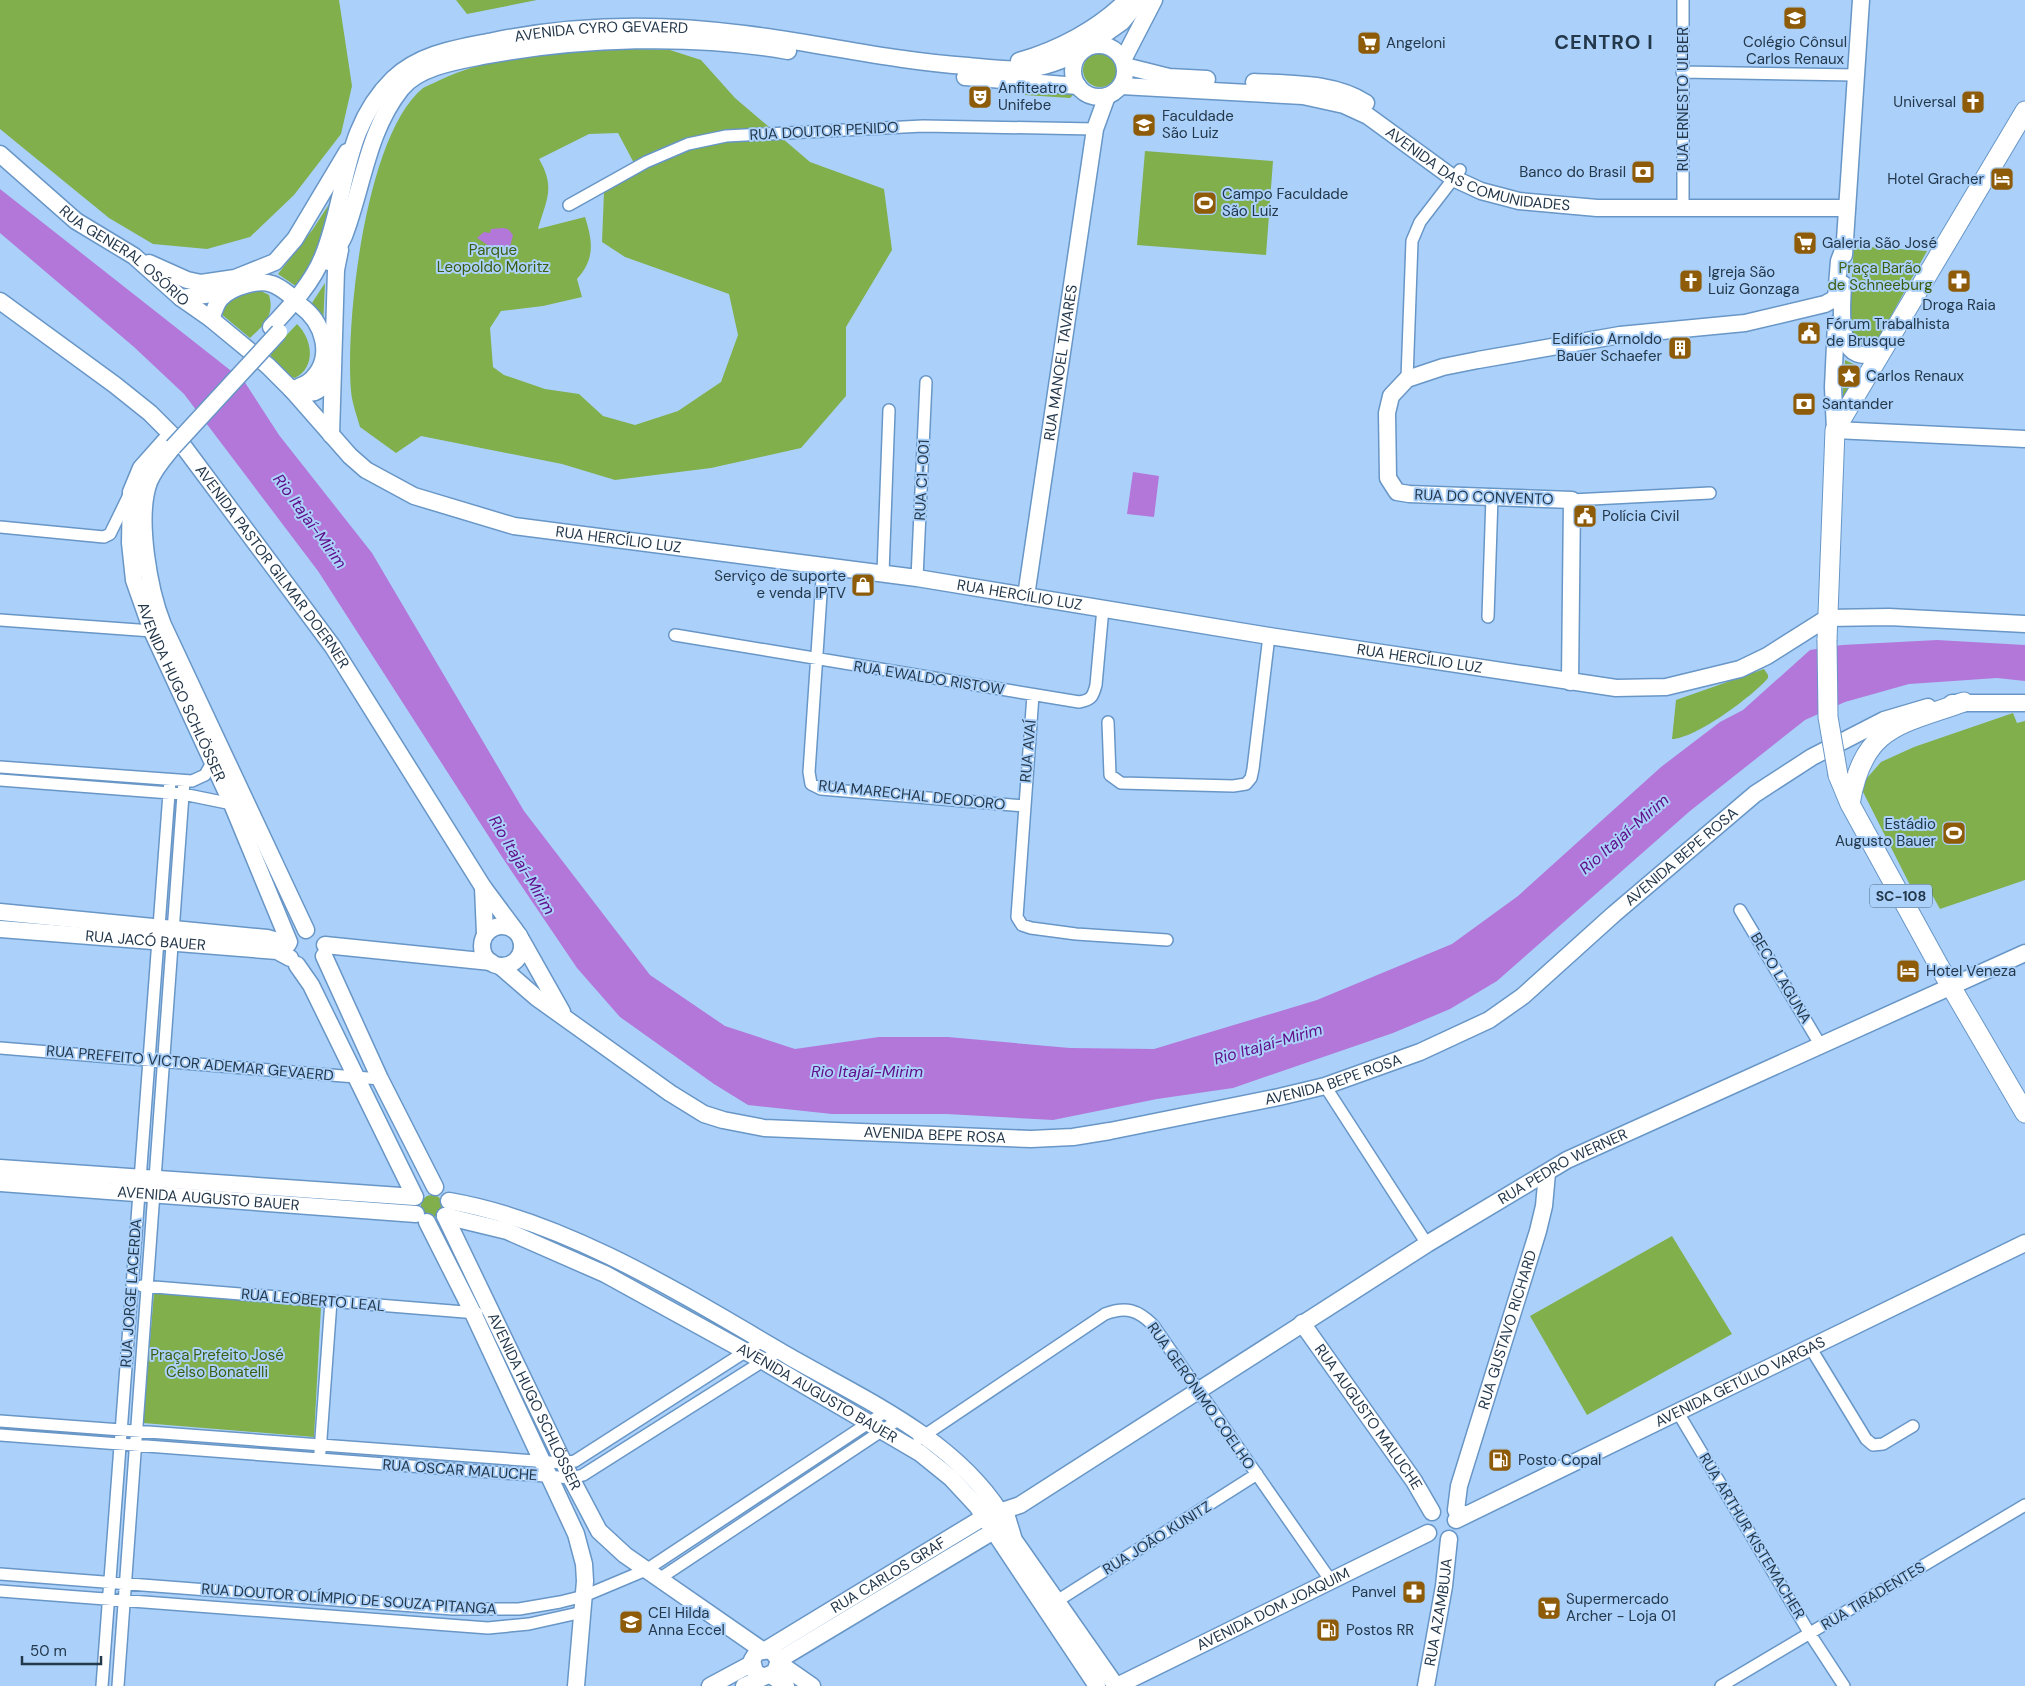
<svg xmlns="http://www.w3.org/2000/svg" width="2025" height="1686" font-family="'DM Sans',sans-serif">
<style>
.green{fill:#80af4c;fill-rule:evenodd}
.water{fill:#b277d9}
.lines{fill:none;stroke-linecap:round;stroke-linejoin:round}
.street-casing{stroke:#6896c6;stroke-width:14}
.secondary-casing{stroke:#6896c6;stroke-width:19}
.primary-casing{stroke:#6896c6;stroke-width:21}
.street{stroke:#fff;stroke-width:11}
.secondary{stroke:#fff;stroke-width:16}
.primary{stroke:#fff;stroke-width:19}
.secondary-bridge-casing{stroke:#6896c6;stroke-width:19;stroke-linecap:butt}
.primary-bridge-casing{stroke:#6896c6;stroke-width:21;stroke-linecap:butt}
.secondary-bridge{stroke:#fff;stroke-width:16}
.primary-bridge{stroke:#fff;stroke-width:19}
.labels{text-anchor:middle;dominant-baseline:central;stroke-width:4;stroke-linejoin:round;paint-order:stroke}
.shield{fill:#abd1fa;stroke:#4c6680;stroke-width:1}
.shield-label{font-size:14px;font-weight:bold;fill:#24384c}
.street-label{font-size:15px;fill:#24384c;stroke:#abd1fa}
.poi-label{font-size:15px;fill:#24384c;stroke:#abd1fa;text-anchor:start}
.park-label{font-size:15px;fill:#3d5d0f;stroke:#abd1fa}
.water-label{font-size:16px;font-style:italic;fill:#610e89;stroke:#abd1fa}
.district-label{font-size:20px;font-weight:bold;letter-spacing:1px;fill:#24384c;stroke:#abd1fa}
</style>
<rect width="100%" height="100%" fill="#abd1fa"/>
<path class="green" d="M0,0H339L352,86L341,134L294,195L250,237L207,249L153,244L109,218L0,129Z
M456,0H537L467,14Z
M595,48L670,50L701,60L735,98L810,162L884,189L892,250L846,327V396L801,448L711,468L615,480L562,464L421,436L396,453L360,427C357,416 352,403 351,391C345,320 366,134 423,88C428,85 435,83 440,80C488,57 542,55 595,48ZM618,133L635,165L604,192L602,242L625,257L729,294L738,335L721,382L678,411L635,425L603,416L579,394L545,389L504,375L493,367L490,328L501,311L543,306L582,297L577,279C595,259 593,242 585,217L538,229C546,200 556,188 539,159L589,134Z
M1083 70a17 17 0 1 1 34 0a17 17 0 1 1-34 0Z
M1025,86L1065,91L1073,95L1070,98L1025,95Z
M1145,151L1273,161L1266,255L1137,245Z
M337,192L313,262L297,287L278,274L313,229Z
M1854,246L1927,251L1872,350L1852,342L1848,332Z
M325,283L323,327L310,306Z
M259,290L269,295C275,315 264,325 250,338L220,313L227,299L240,293Z
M297,324C312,338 317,367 295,378L289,376L269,354Z
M1845,360L1864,369L1842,407Z
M1764,669L1768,675V678C1753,696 1695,739 1672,739L1676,700Z
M2013,713L2017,723L2025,721V880L1940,909L1930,891L1916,897L1860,786L1881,762L1914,747Z
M421 1206a11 11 0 1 1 22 0a11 11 0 1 1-22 0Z
M1672,1236L1732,1334L1587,1415L1530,1316Z
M154,1293L321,1307L314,1437L143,1423Z"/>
<path class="water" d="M0,189L244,381L279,435L372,553L524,811L650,975L725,1026L795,1049L879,1037H948L1070,1048L1154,1049L1317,1000L1452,944L1518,896L1661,767L1720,722L1743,710L1810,650L1842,645L1937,640L2025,645V681L1997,678L1909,684L1845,702L1805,720L1690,811L1497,981L1450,1009L1393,1033L1233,1088L1157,1099L1053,1120L947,1114H832L748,1105L714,1084L620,1017L577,968L502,857L318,571L184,394L134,347L0,233Z
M503,228L508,229L513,235L509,251L503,255L477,238L484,232L490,233L491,229Z
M1133,472L1159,476L1154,517L1127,514Z"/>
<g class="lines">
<g class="street-casing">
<path id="street" d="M1682,72L1856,75
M569,205L646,162L688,144L726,136L923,126L1095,129
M1683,207V0
M1407,379L1412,241L1420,222L1460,170
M1572,500L1710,493
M0,527L104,537L110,534L129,495
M823,565L809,772L811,784L821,789L1024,806
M883,573L889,410
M917,578L926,382
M1488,617L1492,497
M0,620L152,631
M675,635L1079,702C1091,700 1093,697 1096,685L1103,608
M1033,695L1017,917L1022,925L1031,928L1076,934L1167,940
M1108,722L1110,775L1121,783L1233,786L1246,784L1251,778L1253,769L1269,636
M0,767L192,781L205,775L213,761
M0,780L183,794L232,804
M1740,910L1821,1046
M0,1048L380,1079
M1325,1086L1427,1244
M142,1286L477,1313
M1810,1347L1866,1439L1873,1445L1883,1444L1913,1426
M1677,1411L1810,1634L1844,1686
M0,1421L563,1463L575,1461L762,1341
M0,1435L571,1478L583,1475L779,1351
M919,1439L1105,1314C1126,1306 1138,1310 1153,1325L1331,1581
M320,1452L331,1301
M0,1574L453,1609H519L560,1602L584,1596L646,1570L885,1412
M659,1579L898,1420
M0,1591L488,1628L529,1624L583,1612
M1057,1601L1257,1474
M102,1686L170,780
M118,1686L184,781
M1721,1686L2025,1505"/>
</g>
<g class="secondary-casing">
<g id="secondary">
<circle cx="1099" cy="71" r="26"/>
<path d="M1088,46L1122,22L1140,0"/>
<path d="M1123,60L1154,0"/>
<path d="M1019,61C1058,50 1098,29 1127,0"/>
<path d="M1125,66L1169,77L1207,79"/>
<path d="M965,77L1078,86"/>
<path d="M1254,82C1290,84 1334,82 1366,103"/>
<path id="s1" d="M1121,86L1303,96L1344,105L1368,116L1453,178L1481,191L1519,201L1597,208H1847"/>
<path id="s2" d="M0,154L76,221L134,256L181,298L211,319L268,366L292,390L350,456L366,470L414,496L514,526L917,578L1269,636L1616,688L1666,687L1740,669L1767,656L1827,618L1889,617L2025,624"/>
<path d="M1844,255L1861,0"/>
<path d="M329,262C334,254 340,245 344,236C363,187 367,132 401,89C418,67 457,61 483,56C579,38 692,34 788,51"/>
<path d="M149,263L187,280L201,283L235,278L275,262L295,239L347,152"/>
<path d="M1843,284C1842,311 1834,371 1882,351"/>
<path d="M181,298L228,292"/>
<path id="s3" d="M0,301L115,385L150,413L184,447L333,647L483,887L515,930"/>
<path d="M211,319C214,312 216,303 221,298C231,287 258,279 272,284C281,287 288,294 295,299"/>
<path d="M1836,324L1833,387L1835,430L2025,439"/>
<path id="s4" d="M271,327C291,306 313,282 323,256C348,194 342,129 393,79C420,53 458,48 493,41C575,24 661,23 744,34C819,43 892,61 968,66C988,68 1008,71 1028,69C1046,67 1062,60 1079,53"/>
<path d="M292,390C298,387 308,384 313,378C334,356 323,322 301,306"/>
<path d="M292,390C315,395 316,395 331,377"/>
<path d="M331,435L336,270L340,250"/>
<path id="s5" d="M165,441L141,468L131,492L130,543L134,580L152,631L232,804L289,942"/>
<path d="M173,447C164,458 154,469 149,482C136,518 149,590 163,625L306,930"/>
<path id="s6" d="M1026,596L1095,129L1107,96"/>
<path d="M1570,682L1572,500L1409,494L1397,492L1388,478L1387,413L1391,396L1407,379L1443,367L1478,360L1620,335L1745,323L1825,304L1836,298L1839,261L1845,245"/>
<path d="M1952,703H2025"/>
<path d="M483,887L485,934"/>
<path d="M0,912L267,938L288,944"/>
<circle cx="502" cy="946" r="20"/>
<path id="s7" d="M0,929L277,951L290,958"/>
<path d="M522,941L562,1012"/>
<path d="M325,945L491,962"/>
<path d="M324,956L380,1079L435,1187"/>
<path id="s8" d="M500,966L537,998L670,1093L704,1114L723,1120L764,1128L1031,1139L1073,1137L1110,1131L1279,1097L1325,1086L1420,1052L1489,1020L1523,996L1614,914L1755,794L1812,757L1884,720L1928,707"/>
<path d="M0,1168L415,1197L311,985L297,965"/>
<path id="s9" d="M0,1183L416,1214"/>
<path d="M449,1201C567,1221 687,1297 790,1357C865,1400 952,1438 1000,1512"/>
<path id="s10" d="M445,1216L507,1231L605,1274L763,1361L920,1453L951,1478L977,1506L1097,1686"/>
<path id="s11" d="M445,1216L571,1478L599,1531L625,1555L762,1650"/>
<path d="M427,1222L473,1313L576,1534L584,1564L585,1581L576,1686"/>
<path id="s12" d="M1302,1323L1414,1481L1432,1512"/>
<path id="s13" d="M1465,1515L1456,1510L1459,1486L1538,1231L1544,1206L1547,1173"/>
<path d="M1007,1517L1014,1540L1116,1686"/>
<path id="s14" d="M1456,1520L2025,1243"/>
<path id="s15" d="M767,1649L984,1517L1020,1505L1427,1244L1567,1160L2025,953"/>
<path d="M779,1660L992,1532L1000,1524"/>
<path d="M779,1663L812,1686"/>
<path d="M771,1675L786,1686"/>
<path d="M710,1686L751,1664"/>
<path d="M744,1686L775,1672L779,1660L771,1650L757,1652L752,1660L755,1672L762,1676"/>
<path id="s16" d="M1117,1686L1428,1533"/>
<path id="s17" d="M1426,1686L1444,1586L1449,1539"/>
</g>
</g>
<g class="primary-casing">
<path id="primary" d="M1827,640L1835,430L2025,111
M1838,775L1850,804L1939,966L2025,1113
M1850,804C1863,726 1899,725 1964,702"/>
</g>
<use href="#street" class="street"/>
<use href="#secondary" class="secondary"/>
<use href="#primary" class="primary"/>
<g class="secondary-bridge-casing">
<path id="secondary-bridge" d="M173,447L279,332"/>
</g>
<g class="primary-bridge-casing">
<path id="primary-bridge" d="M1827,640L1828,717L1838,775"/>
</g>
<use href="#secondary-bridge" class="secondary-bridge"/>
<use href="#primary-bridge" class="primary-bridge"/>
</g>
<defs>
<g id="school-square" transform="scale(1.25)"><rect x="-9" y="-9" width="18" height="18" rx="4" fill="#8e5b09" stroke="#abd1fa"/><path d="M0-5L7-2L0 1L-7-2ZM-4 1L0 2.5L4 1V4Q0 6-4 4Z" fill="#fff"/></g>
<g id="supermarket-square" transform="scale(1.25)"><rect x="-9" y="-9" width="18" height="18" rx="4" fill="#8e5b09" stroke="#abd1fa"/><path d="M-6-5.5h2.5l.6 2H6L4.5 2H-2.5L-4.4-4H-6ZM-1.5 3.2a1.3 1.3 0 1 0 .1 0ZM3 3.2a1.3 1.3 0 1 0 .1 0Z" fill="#fff"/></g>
<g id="theatre-square" transform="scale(1.25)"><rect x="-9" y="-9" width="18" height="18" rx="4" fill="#8e5b09" stroke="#abd1fa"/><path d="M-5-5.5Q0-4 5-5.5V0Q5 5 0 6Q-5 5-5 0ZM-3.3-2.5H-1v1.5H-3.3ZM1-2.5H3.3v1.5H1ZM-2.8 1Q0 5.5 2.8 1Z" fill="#fff"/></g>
<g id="church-square" transform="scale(1.25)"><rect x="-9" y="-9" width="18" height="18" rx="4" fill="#8e5b09" stroke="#abd1fa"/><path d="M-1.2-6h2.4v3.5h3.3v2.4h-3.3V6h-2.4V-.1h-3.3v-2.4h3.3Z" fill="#fff"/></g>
<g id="university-square" transform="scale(1.25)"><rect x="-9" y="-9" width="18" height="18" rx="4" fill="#8e5b09" stroke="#abd1fa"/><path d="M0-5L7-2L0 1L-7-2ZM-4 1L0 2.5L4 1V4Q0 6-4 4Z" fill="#fff"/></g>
<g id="bank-square" transform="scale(1.25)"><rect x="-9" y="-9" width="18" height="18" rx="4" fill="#8e5b09" stroke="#abd1fa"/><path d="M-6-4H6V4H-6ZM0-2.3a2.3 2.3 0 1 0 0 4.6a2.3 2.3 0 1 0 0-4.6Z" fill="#fff"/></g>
<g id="hotel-square" transform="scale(1.25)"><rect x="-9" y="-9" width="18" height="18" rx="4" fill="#8e5b09" stroke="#abd1fa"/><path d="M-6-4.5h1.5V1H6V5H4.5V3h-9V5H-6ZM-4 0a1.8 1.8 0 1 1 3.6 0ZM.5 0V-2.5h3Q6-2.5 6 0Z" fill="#fff"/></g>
<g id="stadium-square" transform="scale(1.25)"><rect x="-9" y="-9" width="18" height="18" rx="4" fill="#8e5b09" stroke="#abd1fa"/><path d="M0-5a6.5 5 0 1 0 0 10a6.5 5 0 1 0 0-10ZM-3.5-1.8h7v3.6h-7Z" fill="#fff"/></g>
<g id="pharmacy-square" transform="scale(1.25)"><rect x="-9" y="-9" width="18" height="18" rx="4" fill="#8e5b09" stroke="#abd1fa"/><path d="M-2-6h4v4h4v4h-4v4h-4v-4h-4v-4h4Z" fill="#fff"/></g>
<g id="civic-square" transform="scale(1.25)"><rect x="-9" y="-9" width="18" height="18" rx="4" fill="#8e5b09" stroke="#abd1fa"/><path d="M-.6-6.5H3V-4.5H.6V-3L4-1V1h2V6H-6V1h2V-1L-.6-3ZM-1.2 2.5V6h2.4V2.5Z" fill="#fff"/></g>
<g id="building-square" transform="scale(1.25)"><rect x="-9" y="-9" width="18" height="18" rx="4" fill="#8e5b09" stroke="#abd1fa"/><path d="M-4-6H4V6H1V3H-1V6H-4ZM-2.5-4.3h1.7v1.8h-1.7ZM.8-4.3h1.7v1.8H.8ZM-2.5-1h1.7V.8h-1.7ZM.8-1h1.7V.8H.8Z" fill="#fff"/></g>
<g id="sight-square" transform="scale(1.25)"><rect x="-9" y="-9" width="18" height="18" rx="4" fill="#8e5b09" stroke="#abd1fa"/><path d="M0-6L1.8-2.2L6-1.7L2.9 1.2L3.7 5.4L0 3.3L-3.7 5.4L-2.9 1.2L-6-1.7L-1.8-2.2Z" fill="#fff"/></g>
<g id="shop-square" transform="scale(1.25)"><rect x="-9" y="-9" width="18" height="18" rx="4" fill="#8e5b09" stroke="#abd1fa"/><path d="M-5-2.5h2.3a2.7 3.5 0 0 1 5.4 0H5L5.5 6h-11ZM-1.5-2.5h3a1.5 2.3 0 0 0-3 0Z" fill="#fff"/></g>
<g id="fuel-square" transform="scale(1.25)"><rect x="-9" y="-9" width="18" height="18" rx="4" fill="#8e5b09" stroke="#abd1fa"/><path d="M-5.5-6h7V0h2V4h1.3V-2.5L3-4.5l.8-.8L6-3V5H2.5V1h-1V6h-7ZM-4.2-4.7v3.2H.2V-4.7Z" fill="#fff"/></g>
</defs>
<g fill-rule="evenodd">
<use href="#school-square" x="1795" y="18"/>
<use href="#supermarket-square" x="1369" y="43"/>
<use href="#theatre-square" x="980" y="97"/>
<use href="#church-square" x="1973" y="102"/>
<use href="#university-square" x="1144" y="125"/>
<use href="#bank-square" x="1643" y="172"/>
<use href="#hotel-square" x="2002" y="179"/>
<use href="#stadium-square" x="1205" y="203"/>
<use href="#supermarket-square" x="1805" y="243"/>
<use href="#church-square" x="1691" y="281"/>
<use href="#pharmacy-square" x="1959" y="281"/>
<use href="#civic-square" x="1809" y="333"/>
<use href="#building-square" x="1680" y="348"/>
<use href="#sight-square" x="1849" y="376"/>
<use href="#bank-square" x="1804" y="404"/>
<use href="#civic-square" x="1585" y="516"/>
<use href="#shop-square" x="863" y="585"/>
<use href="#stadium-square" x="1954" y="833"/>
<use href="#hotel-square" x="1908" y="971"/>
<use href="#fuel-square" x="1500" y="1460"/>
<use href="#pharmacy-square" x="1414" y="1592"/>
<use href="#supermarket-square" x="1549" y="1608"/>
<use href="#school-square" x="631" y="1622"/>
<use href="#fuel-square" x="1328" y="1630"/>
</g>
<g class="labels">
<rect class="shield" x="1870" y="884.5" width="62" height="23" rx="4"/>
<g class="shield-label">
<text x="1901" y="896">SC-108</text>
</g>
<g class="street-label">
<text stroke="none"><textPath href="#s4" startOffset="499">AVENIDA CYRO GEVAERD</textPath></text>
<text transform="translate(1683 99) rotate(-90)">RUA ERNESTO ULBER</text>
<text transform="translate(824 131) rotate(-3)">RUA DOUTOR PENIDO</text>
<text stroke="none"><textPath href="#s1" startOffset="376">AVENIDA DAS COMUNIDADES</textPath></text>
<text stroke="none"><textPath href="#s2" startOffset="161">RUA GENERAL OSÓRIO</textPath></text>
<text stroke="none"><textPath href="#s6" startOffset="236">RUA MANOEL TAVARES</textPath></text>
<text transform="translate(922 480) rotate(-87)">RUA C1-001</text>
<text transform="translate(1484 497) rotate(2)">RUA DO CONVENTO</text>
<text stroke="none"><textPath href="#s2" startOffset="750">RUA HERCÍLIO LUZ</textPath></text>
<text stroke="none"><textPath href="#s3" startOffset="384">AVENIDA PASTOR GILMAR DOERNER</textPath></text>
<text stroke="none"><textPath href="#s2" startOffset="1155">RUA HERCÍLIO LUZ</textPath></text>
<text stroke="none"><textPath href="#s2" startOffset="1560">RUA HERCÍLIO LUZ</textPath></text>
<text transform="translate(929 678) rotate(9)">RUA EWALDO RISTOW</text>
<text stroke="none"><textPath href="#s5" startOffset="272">AVENIDA HUGO SCHLÖSSER</textPath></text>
<text transform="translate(1028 751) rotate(-85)">RUA AVAÍ</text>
<text transform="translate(912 795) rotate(6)">RUA MARECHAL DEODORO</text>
<text stroke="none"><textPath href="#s8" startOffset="1310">AVENIDA BEPE ROSA</textPath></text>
<text stroke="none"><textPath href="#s7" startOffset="146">RUA JACÓ BAUER</textPath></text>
<text transform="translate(1781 978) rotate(59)">BECO LAGUNA</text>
<text transform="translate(190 1063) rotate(5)">RUA PREFEITO VICTOR ADEMAR GEVAERD</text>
<text stroke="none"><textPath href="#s8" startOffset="890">AVENIDA BEPE ROSA</textPath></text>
<text stroke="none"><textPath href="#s8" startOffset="485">AVENIDA BEPE ROSA</textPath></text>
<text stroke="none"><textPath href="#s15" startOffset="932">RUA PEDRO WERNER</textPath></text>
<text stroke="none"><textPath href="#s9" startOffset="209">AVENIDA AUGUSTO BAUER</textPath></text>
<text transform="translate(131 1293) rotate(-86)">RUA JORGE LACERDA</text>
<text transform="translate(313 1300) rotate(5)">RUA LEOBERTO LEAL</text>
<text stroke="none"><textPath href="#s13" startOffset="198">RUA GUSTAVO RICHARD</textPath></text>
<text stroke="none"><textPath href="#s14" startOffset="316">AVENIDA GETÚLIO VARGAS</textPath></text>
<text stroke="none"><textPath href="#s10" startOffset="414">AVENIDA AUGUSTO BAUER</textPath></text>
<text transform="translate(1201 1396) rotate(55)">RUA GERÔNIMO COELHO</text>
<text stroke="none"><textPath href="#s11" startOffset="206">AVENIDA HUGO SCHLÖSSER</textPath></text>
<text stroke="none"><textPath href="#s12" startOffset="115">RUA AUGUSTO MALUCHE</textPath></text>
<text transform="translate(460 1470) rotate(4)">RUA OSCAR MALUCHE</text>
<text transform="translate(1752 1536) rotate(59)">RUA ARTHUR KISTEMACHER</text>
<text transform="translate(1157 1538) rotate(-32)">RUA JOÃO KUNITZ</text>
<text stroke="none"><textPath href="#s15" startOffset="142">RUA CARLOS GRAF</textPath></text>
<text transform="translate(1873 1596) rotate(-31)">RUA TIRADENTES</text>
<text transform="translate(349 1599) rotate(4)">RUA DOUTOR OLÍMPIO DE SOUZA PITANGA</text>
<text stroke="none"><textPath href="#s16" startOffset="174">AVENIDA DOM JOAQUIM</textPath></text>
<text stroke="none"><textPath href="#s17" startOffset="75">RUA AZAMBUJA</textPath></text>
</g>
<g class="poi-label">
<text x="1795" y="42" text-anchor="middle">Colégio Cônsul<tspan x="1795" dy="17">Carlos Renaux</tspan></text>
<text x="1386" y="43">Angeloni</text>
<text x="998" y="88">Anfiteatro<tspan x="998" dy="17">Unifebe</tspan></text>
<text x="1956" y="102" text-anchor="end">Universal</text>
<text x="1162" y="116">Faculdade<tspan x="1162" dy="17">São Luiz</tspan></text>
<text x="1626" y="172" text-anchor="end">Banco do Brasil</text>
<text x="1984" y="179" text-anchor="end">Hotel Gracher</text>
<text x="1222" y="194">Campo Faculdade<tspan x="1222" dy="17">São Luiz</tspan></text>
<text x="1822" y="243">Galeria São José</text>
<text x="1708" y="272">Igreja São<tspan x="1708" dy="17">Luiz Gonzaga</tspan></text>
<text x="1959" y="305" text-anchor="middle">Droga Raia</text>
<text x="1826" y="324">Fórum Trabalhista<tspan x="1826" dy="17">de Brusque</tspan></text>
<text x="1662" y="339" text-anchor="end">Edifício Arnoldo<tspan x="1662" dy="17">Bauer Schaefer</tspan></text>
<text x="1866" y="376">Carlos Renaux</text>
<text x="1822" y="404">Santander</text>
<text x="1602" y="516">Polícia Civil</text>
<text x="846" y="576" text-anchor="end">Serviço de suporte<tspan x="846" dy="17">e venda IPTV</tspan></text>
<text x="1936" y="824" text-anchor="end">Estádio<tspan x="1936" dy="17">Augusto Bauer</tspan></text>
<text x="1926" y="971">Hotel Veneza</text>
<text x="1518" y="1460">Posto Copal</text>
<text x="1396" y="1592" text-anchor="end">Panvel</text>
<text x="1566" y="1599">Supermercado<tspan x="1566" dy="17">Archer - Loja 01</tspan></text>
<text x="648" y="1613">CEI Hilda<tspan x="648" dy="17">Anna Eccel</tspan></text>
<text x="1346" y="1630">Postos RR</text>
</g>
<g class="park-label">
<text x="493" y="250">Parque<tspan x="493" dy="17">Leopoldo Moritz</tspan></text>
<text x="1880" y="268">Praça Barão<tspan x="1880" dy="17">de Schneeburg</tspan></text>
<text x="217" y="1355">Praça Prefeito José<tspan x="217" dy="17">Celso Bonatelli</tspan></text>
</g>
<g class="water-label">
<text transform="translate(310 521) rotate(54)">Rio Itajaí-Mirim</text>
<text transform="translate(1624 834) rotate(-41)">Rio Itajaí-Mirim</text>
<text transform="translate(522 865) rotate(59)">Rio Itajaí-Mirim</text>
<text transform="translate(1268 1044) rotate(-16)">Rio Itajaí-Mirim</text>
<text x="867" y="1071">Rio Itajaí-Mirim</text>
</g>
<g class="district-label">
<text x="1604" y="42">CENTRO I</text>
</g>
</g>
<path d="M22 1656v8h79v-8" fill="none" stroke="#24384c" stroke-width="2.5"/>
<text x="30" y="1656" font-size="15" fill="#24384c" stroke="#abd1fa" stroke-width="4" paint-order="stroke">50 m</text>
</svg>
